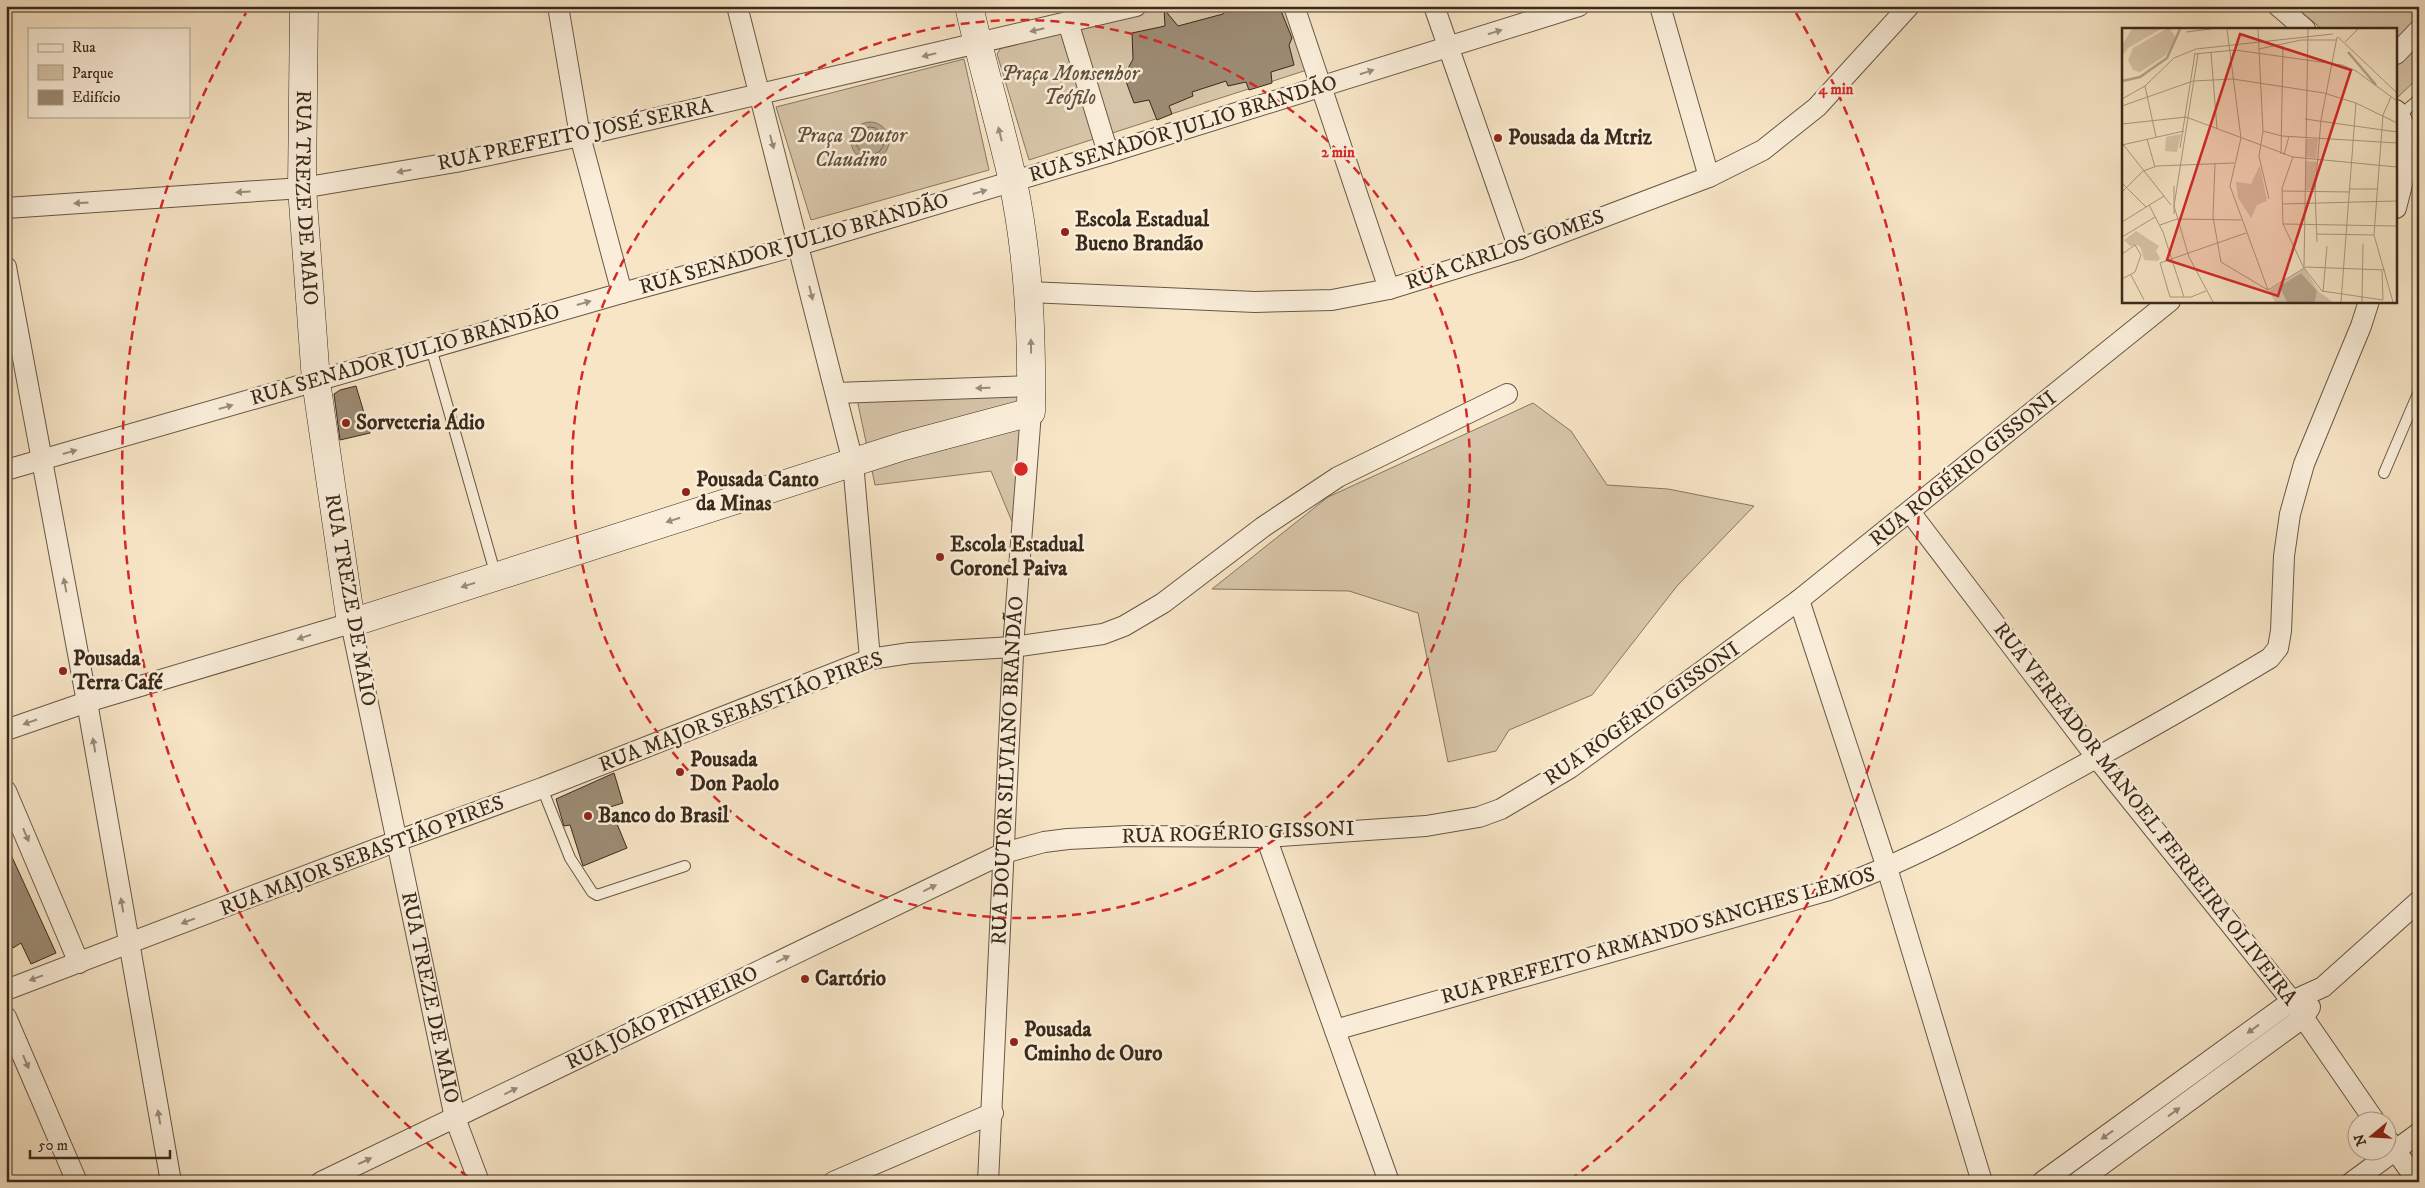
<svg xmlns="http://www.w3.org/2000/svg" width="2425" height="1188" font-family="'IM FELL DW Pica',serif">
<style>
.green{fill:#d7c5a9;stroke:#887762}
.water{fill:#b6a58c;stroke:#84735e}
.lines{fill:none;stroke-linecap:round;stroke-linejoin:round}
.shore{stroke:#786753;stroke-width:1}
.building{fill:#9c8b73;stroke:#39291a}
.lane-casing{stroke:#685845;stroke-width:12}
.street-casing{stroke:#685845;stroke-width:22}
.secondary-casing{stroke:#39291a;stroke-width:29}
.lane{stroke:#faeeda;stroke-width:10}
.street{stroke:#faeeda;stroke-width:20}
.secondary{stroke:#faeeda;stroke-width:28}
.oneway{fill:#9a8c7a}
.ring{fill:none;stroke:#d62828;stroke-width:2.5;stroke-dasharray:9 6}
.poi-dot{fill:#8f2418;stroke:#faeeda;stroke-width:2}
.labels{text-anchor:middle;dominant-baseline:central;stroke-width:5;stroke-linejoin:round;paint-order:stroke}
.park-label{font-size:21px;font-style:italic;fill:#60503e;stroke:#faeeda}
.street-label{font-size:21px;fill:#39291a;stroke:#faeeda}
.poi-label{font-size:21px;font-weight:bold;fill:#39291a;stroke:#faeeda;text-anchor:start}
.inset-river{fill:none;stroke:#b6a58c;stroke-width:2.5}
.inset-road{fill:none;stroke:#ab9a81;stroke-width:1}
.view{fill:#d62828;fill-opacity:0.15;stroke:#d62828;stroke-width:2.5}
.inset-edge{fill:none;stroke:#39291a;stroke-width:2.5}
.centre{fill:#d62828;stroke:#faeeda;stroke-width:2.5}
.ring-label{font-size:15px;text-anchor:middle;font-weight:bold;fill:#d62828;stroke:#faeeda;stroke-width:5;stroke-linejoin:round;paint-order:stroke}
</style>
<rect width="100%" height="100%" fill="#f7e5c6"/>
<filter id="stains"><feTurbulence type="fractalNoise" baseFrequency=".004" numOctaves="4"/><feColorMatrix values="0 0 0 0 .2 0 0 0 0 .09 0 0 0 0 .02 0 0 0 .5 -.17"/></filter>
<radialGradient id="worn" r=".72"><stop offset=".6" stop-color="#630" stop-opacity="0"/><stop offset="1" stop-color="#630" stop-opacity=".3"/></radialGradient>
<path class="green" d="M1160,6H1286L1307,70L1029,160L997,54L1003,45Z
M2294,6H2419V77L2398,97L2396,96V29H2322Z
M964,59L989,170L811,220L776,107Z
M1023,396L1013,524L991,471L875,485L857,399Z
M1533,403L1571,431L1607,485L1668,489L1754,506L1677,586L1592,695L1509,730L1496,751L1448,762L1418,613L1349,591L1212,589L1328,497Z"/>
<path class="water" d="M851 141a19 19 0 1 1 38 0a19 19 0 1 1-38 0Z"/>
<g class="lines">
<path class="shore" d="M856 141a14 14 0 1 1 28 0a14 14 0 1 1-28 0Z"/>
</g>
<path class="building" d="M1229,6H1279L1292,38L1289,45L1294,65L1271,72L1272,83L1249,90L1246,82L1228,86L1226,81L1192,92L1193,96L1169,106L1172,114L1157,120L1149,100L1134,103L1124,76L1133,59L1132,33L1165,26L1164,9L1178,26L1223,14Z
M356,386L370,433L340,440L334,394L340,390Z
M614,773L623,803L610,807L627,848L583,866L570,825L564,826L556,799Z
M6,844L56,953L31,964L21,943L13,948L6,932Z"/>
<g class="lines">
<g class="lane-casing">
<path id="lane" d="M2400,115L2419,99
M431,348L496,576
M2384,473L2419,391
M542,788L570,858L592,892L597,895L685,866"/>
</g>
<g class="street-casing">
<g id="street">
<path d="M558,6L580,136L622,293"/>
<path d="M737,6L853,462L870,659"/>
<path d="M1294,6L1389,289"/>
<path d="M1434,6L1519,249"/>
<path d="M1660,6L1709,177"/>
<path d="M2278,6L2305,29"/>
<path d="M1068,22L1108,153"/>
<path d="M2396,54L2419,30"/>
<path d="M2396,110C2417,140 2404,176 2396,208"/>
<path d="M6,208L302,188L456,162L580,136L1136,6"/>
<path d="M6,267L87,702L171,1182"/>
<path d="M1029,292L1255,302L1332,300L1389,289L1519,249L1709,177L1763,150L1817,107L1909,6"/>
<path d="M836,393L1032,386"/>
<path d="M6,470L622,293L799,245L1108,153L1579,6"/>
<path d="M1910,512L2097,758L2292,1001L2374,1120"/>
<path d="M1799,600L1887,868L1982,1182"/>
<path id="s1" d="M6,730L87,702L351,623L455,1118L479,1182"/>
<path d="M6,791L79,963"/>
<path d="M1266,837L1389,1182"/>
<path d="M6,990L397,841L542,788L870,659L910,653L1013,647L1103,634L1124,626L1163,603L1263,527L1338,477L1507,394"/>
<path d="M6,1017L77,1182"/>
<path d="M1335,1030L1826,891C1903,864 1975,825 2047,785C2122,744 2197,702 2270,658L2278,648L2281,631L2284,556L2290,514L2304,464L2361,326L2369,301"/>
<path d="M2388,1140L2418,1182"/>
<path d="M321,1182L1004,853L1044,842L1068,839L1129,836L1266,837L1426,826L1479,817L1501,809L1570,768L1799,600L2170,301"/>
<path d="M833,1182L993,1113"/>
<path id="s2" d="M988,1182L1014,634L1031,412"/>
<path d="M2042,1182L2292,1001L2323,987L2419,901"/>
<path d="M2078,1182L2304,1017L2310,1007"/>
<path d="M2352,1182L2419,1133"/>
</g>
</g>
<g class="secondary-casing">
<g id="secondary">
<path id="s3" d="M304,6L302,188L316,381L351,623L904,446L1031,412C1032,335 1029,259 1013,182C1000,123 982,65 969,6"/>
</g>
</g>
<use href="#lane" class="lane"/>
<use href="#street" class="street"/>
<use href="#secondary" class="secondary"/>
</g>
<defs><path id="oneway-solid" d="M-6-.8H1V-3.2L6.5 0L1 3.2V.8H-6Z" transform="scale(1.25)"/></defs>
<g class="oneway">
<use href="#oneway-solid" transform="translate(1037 30) rotate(167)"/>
<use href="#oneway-solid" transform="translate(1495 32) rotate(-17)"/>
<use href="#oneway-solid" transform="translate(929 55) rotate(167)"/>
<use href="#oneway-solid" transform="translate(1367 72) rotate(-18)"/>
<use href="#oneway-solid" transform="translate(1000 134) rotate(-104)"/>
<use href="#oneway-solid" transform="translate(772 142) rotate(75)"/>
<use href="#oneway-solid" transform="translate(404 171) rotate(170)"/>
<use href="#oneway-solid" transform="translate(243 192) rotate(176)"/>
<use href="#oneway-solid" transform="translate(980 192) rotate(-16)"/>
<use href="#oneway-solid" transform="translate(81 203) rotate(176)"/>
<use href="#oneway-solid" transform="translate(811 293) rotate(76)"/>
<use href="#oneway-solid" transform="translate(584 303) rotate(-16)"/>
<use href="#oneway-solid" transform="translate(1031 346) rotate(-91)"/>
<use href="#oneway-solid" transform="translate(983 388) rotate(178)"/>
<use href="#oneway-solid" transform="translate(226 407) rotate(-16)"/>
<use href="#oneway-solid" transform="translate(70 452) rotate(-16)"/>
<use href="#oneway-solid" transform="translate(673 520) rotate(162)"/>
<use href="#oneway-solid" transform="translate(65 585) rotate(-101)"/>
<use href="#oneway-solid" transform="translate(468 585) rotate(162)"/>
<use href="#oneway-solid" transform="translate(304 637) rotate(163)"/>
<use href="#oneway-solid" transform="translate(30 722) rotate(161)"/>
<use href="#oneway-solid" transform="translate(94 745) rotate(-100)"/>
<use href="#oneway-solid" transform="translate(26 835) rotate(67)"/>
<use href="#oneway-solid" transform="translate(930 888) rotate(-26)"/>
<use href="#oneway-solid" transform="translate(122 905) rotate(-100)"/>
<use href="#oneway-solid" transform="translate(188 921) rotate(159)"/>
<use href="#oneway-solid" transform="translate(783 959) rotate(-26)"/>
<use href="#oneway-solid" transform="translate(36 978) rotate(160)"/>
<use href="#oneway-solid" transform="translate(2253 1029) rotate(144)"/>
<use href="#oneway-solid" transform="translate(26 1062) rotate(67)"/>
<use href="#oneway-solid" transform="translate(511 1091) rotate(-26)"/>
<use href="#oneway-solid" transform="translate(2174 1112) rotate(-36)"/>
<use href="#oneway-solid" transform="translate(159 1117) rotate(-100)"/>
<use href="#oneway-solid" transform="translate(2107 1135) rotate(144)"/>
<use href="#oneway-solid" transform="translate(365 1161) rotate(-25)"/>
</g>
<g class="ring">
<circle cx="1021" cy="469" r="449"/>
<path d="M468 1177A899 899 0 0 1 246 13M1796 13A899 899 0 0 1 1574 1177"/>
</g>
<g class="poi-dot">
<circle cx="1498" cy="138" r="5"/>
<circle cx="1065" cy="232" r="5"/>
<circle cx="346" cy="423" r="5"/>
<circle cx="686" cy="492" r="5"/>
<circle cx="940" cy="557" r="5"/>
<circle cx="63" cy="671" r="5"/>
<circle cx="680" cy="772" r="5"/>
<circle cx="588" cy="816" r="5"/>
<circle cx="805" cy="979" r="5"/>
<circle cx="1014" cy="1042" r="5"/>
</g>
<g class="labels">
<g class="park-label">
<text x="1070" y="74">Praça Monsenhor<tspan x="1070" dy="24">Teófilo</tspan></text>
<text x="851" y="136">Praça Doutor<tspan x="851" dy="24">Claudino</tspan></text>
</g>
<g class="street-label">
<text transform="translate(1183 129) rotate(-17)">RUA SENADOR JULIO BRANDÃO</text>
<text transform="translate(575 135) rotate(-12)">RUA PREFEITO JOSÉ SERRA</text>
<text stroke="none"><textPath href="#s3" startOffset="192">RUA TREZE DE MAIO</textPath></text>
<text transform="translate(794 244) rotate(-16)">RUA SENADOR JULIO BRANDÃO</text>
<text transform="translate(1505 250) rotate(-19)">RUA CARLOS GOMES</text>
<text transform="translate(405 355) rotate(-16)">RUA SENADOR JULIO BRANDÃO</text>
<text transform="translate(1963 469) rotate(-39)">RUA ROGÉRIO GISSONI</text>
<text transform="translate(350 600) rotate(80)">RUA TREZE DE MAIO</text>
<text transform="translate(741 712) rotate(-21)">RUA MAJOR SEBASTIÃO PIRES</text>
<text transform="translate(1642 714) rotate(-35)">RUA ROGÉRIO GISSONI</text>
<text stroke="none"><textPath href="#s2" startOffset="412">RUA DOUTOR SILVIANO BRANDÃO</textPath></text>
<text transform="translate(2145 814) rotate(52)">RUA VEREADOR MANOEL FERREIRA OLIVEIRA</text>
<text transform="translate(1238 833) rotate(-2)">RUA ROGÉRIO GISSONI</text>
<text transform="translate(362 856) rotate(-21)">RUA MAJOR SEBASTIÃO PIRES</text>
<text transform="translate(1658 936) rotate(-16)">RUA PREFEITO ARMANDO SANCHES LEMOS</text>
<text stroke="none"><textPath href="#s1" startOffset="744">RUA TREZE DE MAIO</textPath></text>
<text transform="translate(662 1018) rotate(-26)">RUA JOÃO PINHEIRO</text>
</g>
<g class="poi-label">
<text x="1508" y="138">Pousada da Mtriz</text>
<text x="1075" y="220">Escola Estadual<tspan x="1075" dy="24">Bueno Brandão</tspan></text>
<text x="356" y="423">Sorveteria Ádio</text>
<text x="696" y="480">Pousada Canto<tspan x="696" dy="24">da Minas</tspan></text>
<text x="950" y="545">Escola Estadual<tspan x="950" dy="24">Coronel Paiva</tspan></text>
<text x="73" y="659">Pousada<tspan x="73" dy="24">Terra Café</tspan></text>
<text x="690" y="760">Pousada<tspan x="690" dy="24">Don Paolo</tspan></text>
<text x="598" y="816">Banco do Brasil</text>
<text x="815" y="979">Cartório</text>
<text x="1024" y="1030">Pousada<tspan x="1024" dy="24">Cminho de Ouro</tspan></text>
</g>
</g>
<g transform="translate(2122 28)">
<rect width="275" height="275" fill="#f7e5c6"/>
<path d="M10,1H39L6,20L0,28V17ZM44,1H48L54,10L44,27L18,44L11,42L6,32L11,20ZM59,106L55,124L43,123L44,109ZM184,111H196L194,130L183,129ZM183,133L195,134L193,162H183ZM138,137L145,173L135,177L129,190L116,170L114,154L129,156ZM14,203L37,218L34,223L38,230L36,233L22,232L19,220L16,217L8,218L2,212ZM182,240L197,264L211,274H193L195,263L179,245L159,259L165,274H153L147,263Z" fill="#d7c5a9"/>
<path d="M179,245L195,263L193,274H165L159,262L160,257Z" fill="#b6a58c"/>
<path class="inset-river" d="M226,24L254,57M0,53L18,49L45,30L58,1"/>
<path class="inset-road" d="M105,1L119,110L108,158L146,262M136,1L141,103L137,128L147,171M64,4L89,1M216,9L275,65M223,14L236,1M137,21L179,12H215M89,24L95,101M73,26L113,22L220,37L234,43L275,73M76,26L52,178L67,229L91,274M23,58L34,109M269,69L261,87L252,207L271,274M0,71L23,58L52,30L74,21L211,6M0,78L71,53L111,51L202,65L234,75L275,95M183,91L275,104M0,96L64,89L171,129L275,139M141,103L160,108L275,115M25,111L33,139M0,115L49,177M0,117L62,103M58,120L73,25M159,126L161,18M162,127L167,108M171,129L160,160L161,196L182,240L200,263L261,272M93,135L91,189L99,234L146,262M0,155L24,179M228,161H256M160,163L228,164M0,164L21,143L35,138L112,135M160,176L275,173M27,177L41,204L62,269M275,179V205M52,186V158M0,194L42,168M161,196L275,198M38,197L55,191L119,192M195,206L252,207M0,209L33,189M195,214L193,163L199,92L215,9M0,226L13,217L19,227L13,244L0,251M182,239L186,1M260,243L261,272M9,247L22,272M146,262L184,239L263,242M84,263L69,269H48L38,235L124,205M201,264L205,218M219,274L234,75M240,274L241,216"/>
<path class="view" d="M118,6L229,42L156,268L45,232Z"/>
<rect width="275" height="275" class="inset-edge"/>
</g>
<circle cx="1021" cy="469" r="8" class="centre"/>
<g class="ring-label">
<text x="1836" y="94">4 min</text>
<text x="1338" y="157">2 min</text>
</g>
<rect width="2425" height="1188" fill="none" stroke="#f7e5c6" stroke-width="25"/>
<rect x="8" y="8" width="2410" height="1173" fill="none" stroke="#39291a" stroke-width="2.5"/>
<rect x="12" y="12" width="2400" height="1163" fill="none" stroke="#39291a"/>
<rect x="28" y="28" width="162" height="90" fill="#faeeda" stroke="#ad9f8d"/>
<rect x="38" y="44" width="25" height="8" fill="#faeeda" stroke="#ad9f8d"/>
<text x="72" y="52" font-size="15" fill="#39291a">Rua</text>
<rect x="38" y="65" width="25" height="15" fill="#d7c5a9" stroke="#ad9f8d"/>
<text x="72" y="78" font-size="15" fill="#39291a">Parque</text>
<rect x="38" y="90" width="25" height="15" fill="#9c8b73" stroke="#ad9f8d"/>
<text x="72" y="102" font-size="15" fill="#39291a">Edifício</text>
<g transform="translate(2372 1136) rotate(252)"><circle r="24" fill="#faeeda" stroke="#ad9f8d"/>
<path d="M0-4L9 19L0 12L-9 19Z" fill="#8f2418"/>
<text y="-8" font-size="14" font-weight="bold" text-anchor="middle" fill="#39291a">N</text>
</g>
<path d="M30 1150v8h140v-8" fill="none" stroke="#39291a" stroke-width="2.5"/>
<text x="38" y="1150" font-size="15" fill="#39291a" stroke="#faeeda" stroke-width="4" paint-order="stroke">50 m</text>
<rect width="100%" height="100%" filter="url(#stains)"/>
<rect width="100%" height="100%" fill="url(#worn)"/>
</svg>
